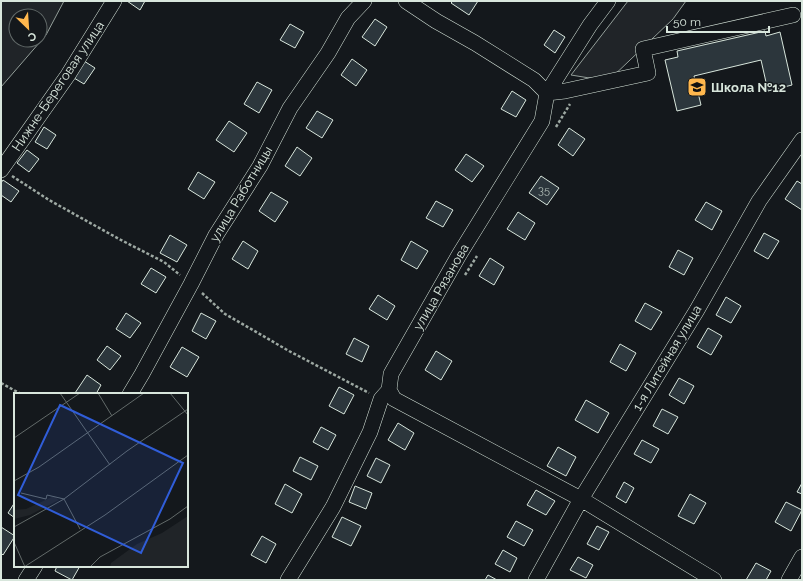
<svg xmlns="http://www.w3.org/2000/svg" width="803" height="581" font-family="Raleway,sans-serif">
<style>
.green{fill:#202428;stroke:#939e99;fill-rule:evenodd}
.building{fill:#2c363c;stroke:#d8e6dc}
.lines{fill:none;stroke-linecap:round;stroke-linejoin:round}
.minor-casing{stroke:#d8e6dc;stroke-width:16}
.path{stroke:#9da8a2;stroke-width:2.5;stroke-dasharray:3 2;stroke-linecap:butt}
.minor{stroke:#14181c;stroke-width:15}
.labels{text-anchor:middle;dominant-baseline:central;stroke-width:3;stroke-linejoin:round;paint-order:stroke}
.number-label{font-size:11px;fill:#adbab4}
.street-label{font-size:13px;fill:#d8e6dc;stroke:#14181c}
.poi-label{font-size:13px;font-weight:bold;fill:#d8e6dc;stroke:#14181c;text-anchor:start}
.inset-road{fill:none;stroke:#626a69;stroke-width:1}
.view{fill:#305dd8;fill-opacity:0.15;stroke:#305dd8;stroke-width:2}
.inset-edge{fill:none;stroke:#d8e6dc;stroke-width:2}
</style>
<rect width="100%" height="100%" fill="#14181c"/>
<path class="green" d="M1,1H64L46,35L1,87ZM16,16H40V40H16Z
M628,1H686L673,19L608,81L571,75Z"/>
<path class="building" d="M127,1H145L140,10Z
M453,1H478L469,15L451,3Z
M375,19L387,27L375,46L362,37Z
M290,24L304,32L295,48L280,40Z
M554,30L565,37L555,53L544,45Z
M765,31L766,36L780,32L792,85L768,91L761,60L694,76L701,105L677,111L665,60L678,57L677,51Z
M352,59L367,70L356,86L341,75Z
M84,61L95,68L84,84L74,78Z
M257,82L272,90L259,113L244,104Z
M512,91L526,100L516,117L501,109Z
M317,111L333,120L322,138L306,128Z
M229,121L247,133L234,152L216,140Z
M44,127L56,135L47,149L35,142Z
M569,128L585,139L573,156L558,145Z
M297,147L312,158L300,176L285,166Z
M27,150L39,159L29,172L17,163Z
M466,154L484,166L472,182L455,170Z
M198,172L215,182L204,199L188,189Z
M541,176L559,188L547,205L529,193Z
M3,180L19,191L11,202L1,195V183Z
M797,181L802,184V210L785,199Z
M271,192L288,202L275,222L259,211Z
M436,201L453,210L443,227L426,218Z
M706,202L722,211L712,230L695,220Z
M518,212L535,223L525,240L507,229Z
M764,233L779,241L768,259L754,251Z
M170,235L187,245L177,262L160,253Z
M243,241L258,251L248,269L232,259Z
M411,241L428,251L417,269L401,260Z
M678,250L693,258L684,275L669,267Z
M490,258L504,267L494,285L479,276Z
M151,268L166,277L156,293L141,284Z
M378,295L395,306L387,320L369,309Z
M726,297L741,306L731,323L716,315Z
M645,303L662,312L651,330L635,321Z
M126,313L141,323L130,338L116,329Z
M201,313L216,321L206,339L192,331Z
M708,328L722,336L711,355L697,347Z
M354,338L369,346L362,362L346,354Z
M620,344L636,353L626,371L610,362Z
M107,346L121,356L110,370L97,360Z
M182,347L199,357L187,377L170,367Z
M436,351L452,361L441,380L425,370Z
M87,375L101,385L96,394H77L75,393Z
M679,378L694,386L684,404L669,395Z
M339,387L354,395L344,414L329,406Z
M586,400L609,413L598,433L575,420Z
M662,409L678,417L668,434L653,426Z
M398,423L414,433L405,450L388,440Z
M321,427L336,435L328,450L313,442Z
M642,440L659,449L651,463L634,454Z
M558,447L576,457L566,476L547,466Z
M300,457L318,466L311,480L293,471Z
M376,458L390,465L381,483L367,476Z
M624,482L634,488L626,503L616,497Z
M802,483V494L797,492Z
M285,484L302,494L292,513L275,504Z
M355,486L372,493L366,509L349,502Z
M536,490L555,501L546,515L527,505Z
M690,494L706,503L694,524L678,516Z
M15,502V518L8,513Z
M786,502L802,510L791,531L775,522Z
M342,517L361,526L351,546L332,537Z
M516,521L533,530L524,546L507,537Z
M597,526L609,532L599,550L587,544Z
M1,527L15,536L3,555L1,553Z
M262,536L276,544L266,563L251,555Z
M503,550L517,558L510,572L495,564Z
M578,557L593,565L586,578L570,570Z
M756,563L771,571L766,580H746Z
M57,566H80L72,580L55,571Z
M488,575L497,580H485Z"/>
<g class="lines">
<g class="minor-casing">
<path id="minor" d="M406,1L436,21L475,43L534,80L547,93
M547,93L565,91L648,73L643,49L793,15
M1,170L68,75L114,1
M389,390L394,399L581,499L714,580
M130,394L142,374L191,284L216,235L260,166L290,108L328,53L348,18L364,1
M26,580L35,566
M288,580L333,507L370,432L381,399L389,390L391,374L459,255L542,121L547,93L590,25L608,1
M536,580L581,499L697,310L759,201L802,140
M789,580L802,557"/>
</g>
<path class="path" d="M556,127L570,104
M12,176L49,200L119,239L164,262L180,275
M465,275L477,256
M202,293L225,314L289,351L369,393
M1,383L21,394"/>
<use href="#minor" class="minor"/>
</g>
<defs>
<g id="school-square" transform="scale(1)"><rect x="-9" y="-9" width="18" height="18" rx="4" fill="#ffb74d" stroke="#14181c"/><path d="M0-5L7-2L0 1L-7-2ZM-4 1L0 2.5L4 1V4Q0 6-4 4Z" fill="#111"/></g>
</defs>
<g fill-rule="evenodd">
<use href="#school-square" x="697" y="87"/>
</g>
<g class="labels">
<g class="number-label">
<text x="544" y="190">35</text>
</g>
<g class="street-label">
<text transform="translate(58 86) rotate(-56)">Нижне-Береговая улица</text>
<text transform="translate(241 194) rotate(-59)">улица Работницы</text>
<text transform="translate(441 287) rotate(-60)">улица Рязанова</text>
<text transform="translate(667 358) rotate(-59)">1-я Литейная улица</text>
</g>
<g class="poi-label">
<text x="711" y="87">Школа №12</text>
</g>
</g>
<g transform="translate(14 393)">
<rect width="174" height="174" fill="#14181c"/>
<path d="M40,103L45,107L16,122L0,126V117L12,116ZM174,123V174H96L97,170L123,151L148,140Z" fill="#202428"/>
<path class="inset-road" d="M46,0L96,72M84,0L98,23M156,0L174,22M0,45L66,0M0,88L25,74L130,0M7,100L32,106L33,102L50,106L66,136M0,134L50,106L113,58L174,16M0,149L11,174M10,174L91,122L174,62M76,174L86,164L156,126L174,113"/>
<path class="view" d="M46,12L169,70L127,160L4,102Z"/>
<rect width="174" height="174" class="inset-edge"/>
</g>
<rect width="803" height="581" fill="none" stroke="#d8e6dc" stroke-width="4"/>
<g transform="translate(28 28) rotate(155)"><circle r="19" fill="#14181c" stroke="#626a69"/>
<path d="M0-3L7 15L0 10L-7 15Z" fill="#ffb74d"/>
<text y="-6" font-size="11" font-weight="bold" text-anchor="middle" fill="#d8e6dc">С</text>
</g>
<path d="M667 26v6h102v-6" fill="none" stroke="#d8e6dc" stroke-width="2"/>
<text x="673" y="26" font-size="12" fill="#d8e6dc" stroke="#14181c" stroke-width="3" paint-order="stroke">50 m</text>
</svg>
